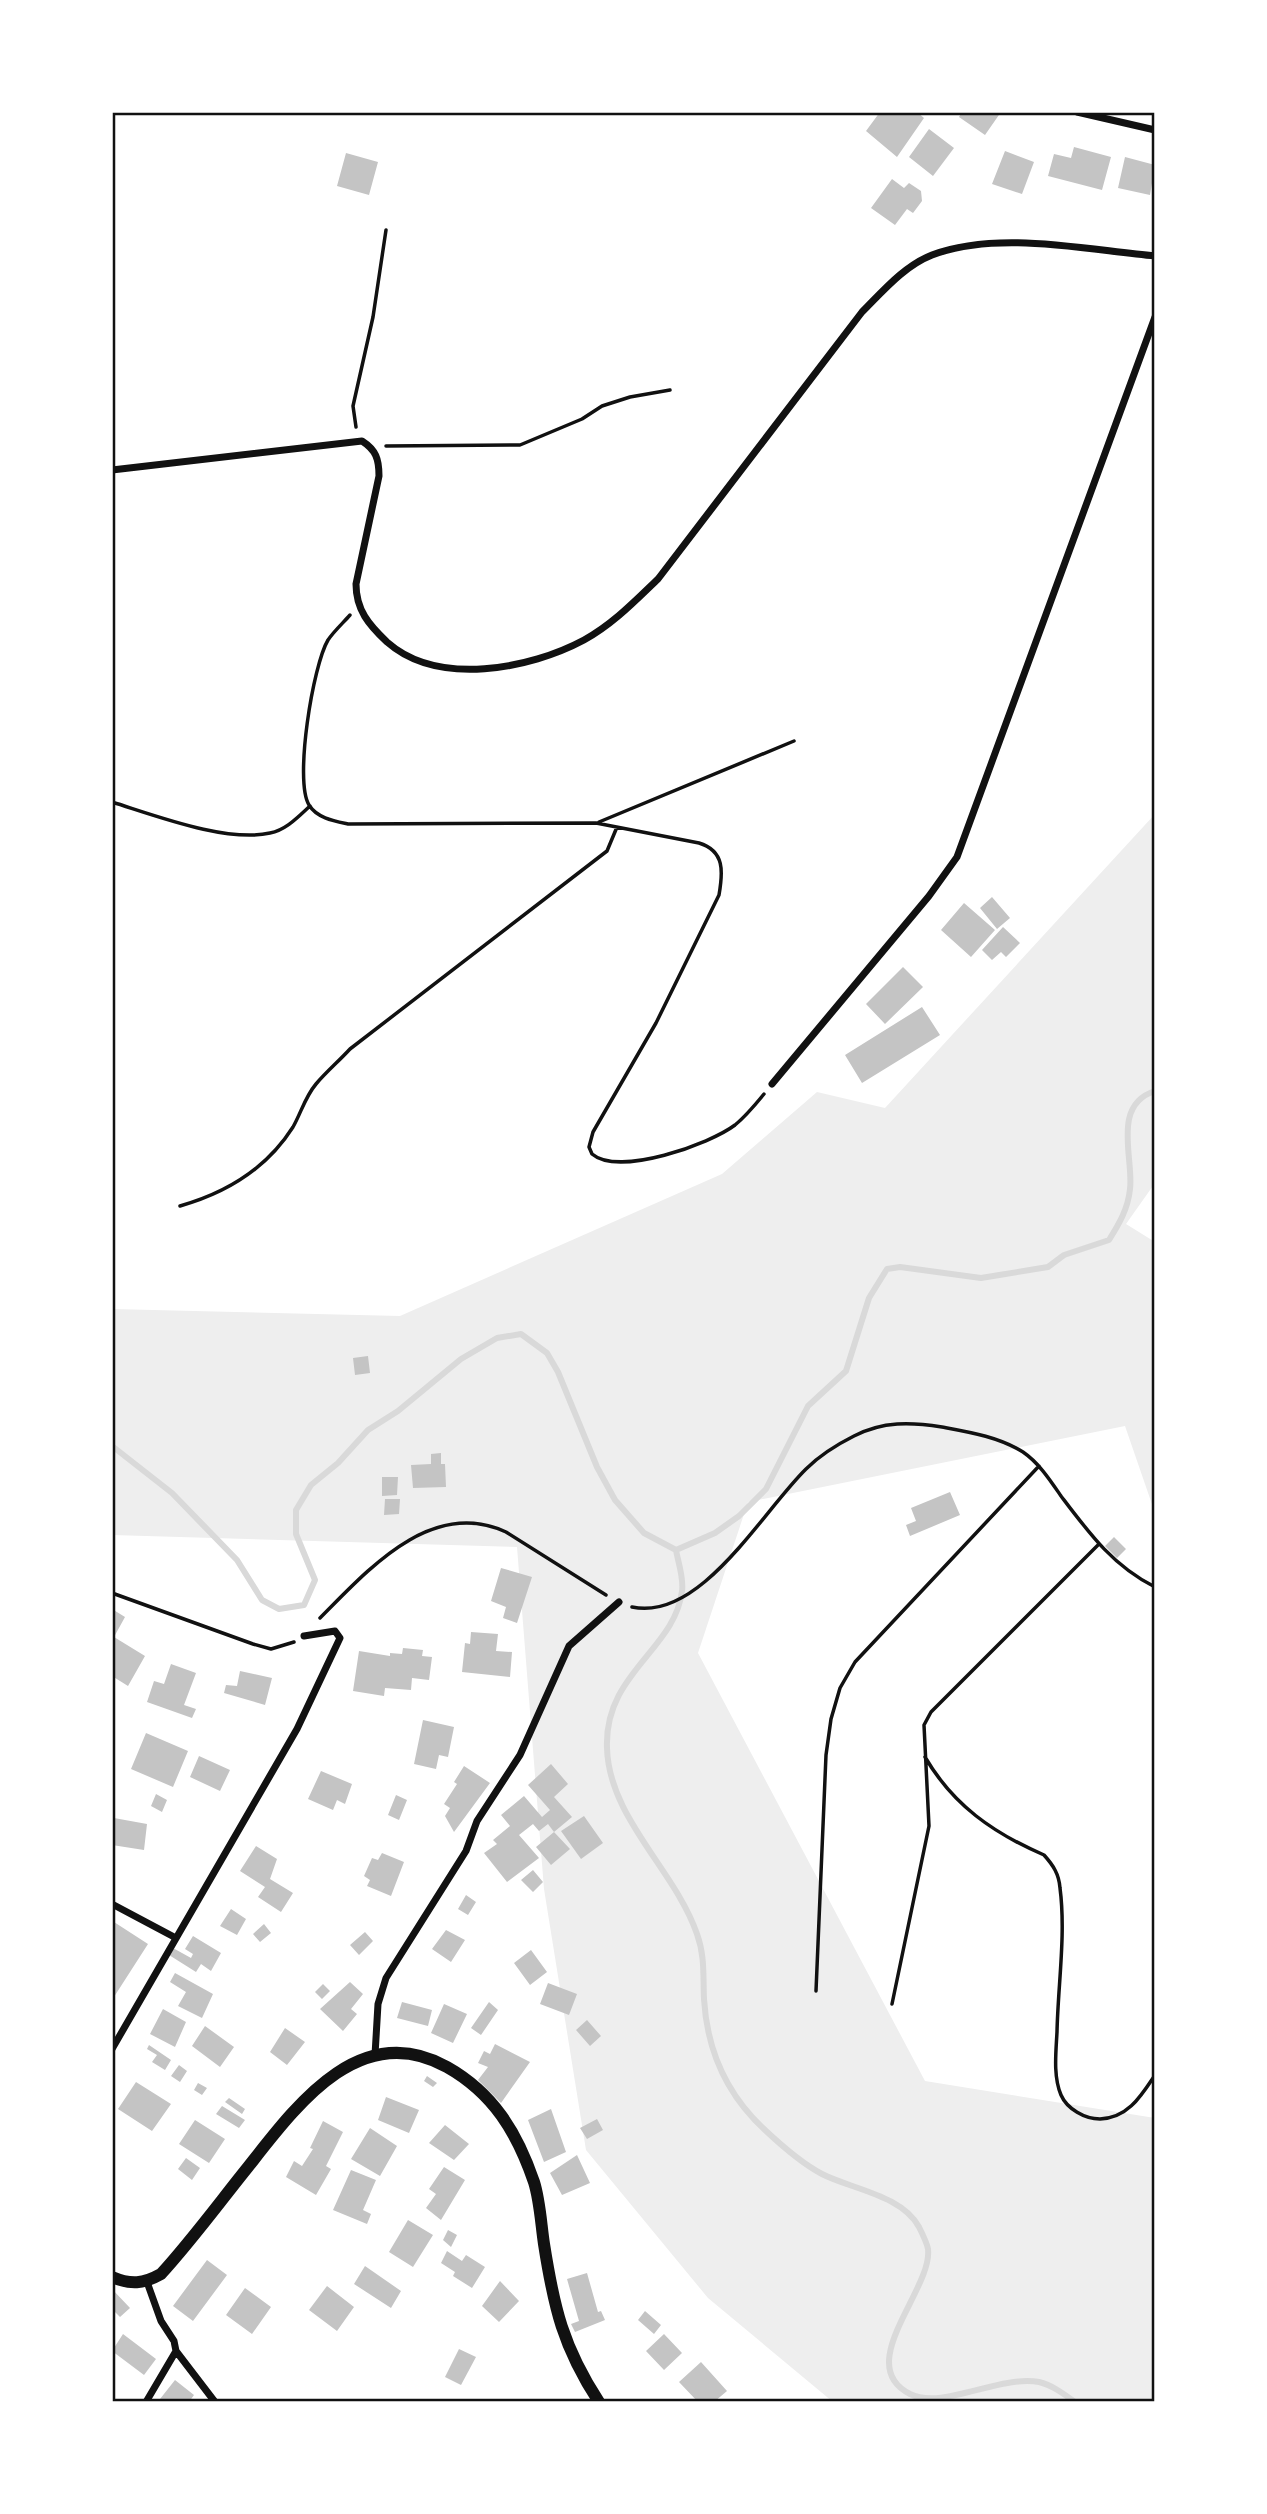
<svg xmlns="http://www.w3.org/2000/svg" width="1267" height="2514" font-family="'Roboto Condensed',sans-serif">
<style>
.green{fill:#eee}
.lines{fill:none;stroke-linecap:round;stroke-linejoin:round}
.stream{stroke:#d9d9d9;stroke-width:6}
.building{fill:#c4c4c4}
.path{stroke:#111;stroke-width:3.5}
.minor{stroke:#111;stroke-width:7}
.tertiary{stroke:#111;stroke-width:12}
.neatline{fill:none;stroke:#111;stroke-width:2.5}
</style>
<rect width="100%" height="100%" fill="#fff"/>
<path class="green" d="M1155,814V1183L1126,1224L1155,1242V1513L1125,1426L748,1502L698,1653L925,2081L1155,2118V2402H833L708,2298L586,2150L544,1889L517,1547L112,1535V1309L400,1316L722,1174L817,1092L885,1108Z"/>
<g class="lines">
<path class="stream" d="M112,1446L172,1493L237,1560L262,1600L279,1609L304,1605L315,1580L296,1534V1510L311,1485L338,1463L368,1430L398,1411L461,1359L497,1338L521,1334L547,1353L558,1372L597,1467L615,1500L644,1533L676,1550L715,1533L739,1516L766,1489L808,1406L846,1371L869,1298L887,1269L900,1267L981,1278L1048,1267L1064,1255L1109,1240C1119,1224 1128,1209 1130,1189C1134,1159 1111,1105 1155,1091
M676,1550C678,1562 684,1578 682,1591C675,1650 604,1673 607,1748C609,1818 675,1870 697,1934C705,1956 703,1976 704,1999C707,2050 727,2095 765,2130C782,2146 801,2163 822,2174C851,2189 902,2195 919,2227C922,2233 927,2243 928,2249C933,2289 852,2365 910,2394C943,2410 998,2375 1039,2382C1052,2385 1064,2394 1075,2402"/>
</g>
<path class="building" d="M880,112H917L924,118L897,157L866,131Z
M962,112H1001L985,135L959,117Z
M929,129L954,148L933,176L909,157Z
M1074,147L1111,157L1102,190L1048,176L1054,154L1071,158Z
M1005,151L1034,162L1022,194L992,184Z
M346,153L378,162L369,195L337,186Z
M1125,157L1155,165L1150,195L1118,188Z
M892,179L904,188L909,183L921,191L922,201L913,213L907,209L895,225L871,208Z
M992,897L1010,918L997,929L980,908Z
M964,903L995,930L971,957L941,930Z
M1003,927L1020,943L1006,957L1001,952L992,960L982,950Z
M903,967L923,987L885,1024L866,1004Z
M922,1007L940,1035L862,1083L845,1055Z
M368,1356L370,1373L355,1375L353,1358Z
M441,1453V1464H445L446,1487L413,1488L411,1465L431,1464V1454Z
M382,1477H398L397,1495L382,1496Z
M950,1492L960,1515L910,1536L906,1525L916,1521L911,1508Z
M385,1499H400L399,1514L384,1515Z
M1114,1537L1126,1549L1117,1558L1105,1546Z
M501,1568L532,1577L517,1623L503,1618L506,1607L491,1601Z
M112,1609L125,1617L114,1637L112,1636Z
M471,1632L498,1634L496,1651L512,1652L510,1677L462,1672L465,1643L470,1644Z
M114,1637L145,1656L128,1686L112,1676Z
M403,1648L423,1650L422,1656L432,1657L429,1680L412,1678L411,1690L385,1688L384,1696L353,1691L359,1651L390,1656V1653L402,1654Z
M171,1664L196,1673L184,1705L196,1709L192,1718L147,1702L154,1681L164,1684Z
M240,1671L272,1678L265,1705L224,1693L226,1685L237,1686Z
M423,1720L454,1727L448,1757L439,1755L436,1769L414,1764Z
M146,1733L188,1751L173,1787L131,1769Z
M199,1756L230,1770L220,1791L190,1777Z
M551,1764L568,1784L554,1797L572,1817L554,1832L548,1824L539,1831L533,1824L519,1835L539,1858L507,1882L484,1853L497,1844L493,1840L510,1826L501,1815L524,1796L542,1817L550,1810L528,1785Z
M464,1766L490,1783L454,1832L445,1816L450,1808L444,1804L457,1784L454,1782Z
M321,1771L352,1784L345,1804L337,1800L333,1810L308,1799Z
M156,1794L167,1800L162,1812L151,1806Z
M396,1795L407,1800L399,1820L388,1815Z
M584,1816L603,1843L581,1859L561,1831Z
M114,1818L147,1824L144,1850L112,1845Z
M554,1832L570,1849L551,1865L536,1847Z
M256,1846L277,1859L270,1879L293,1893L281,1912L258,1897L265,1887L240,1871Z
M382,1853L404,1862L391,1896L367,1886L370,1880L364,1876L372,1858L378,1860Z
M533,1870L543,1882L533,1892L521,1880Z
M466,1895L476,1902L468,1915L458,1909Z
M231,1909L246,1919L237,1935L220,1926Z
M114,1922L148,1944L112,2000V1925Z
M264,1924L271,1933L260,1942L253,1934Z
M446,1930L465,1940L451,1962L432,1949Z
M365,1932L373,1941L359,1955L350,1945Z
M193,1936L221,1953L211,1971L201,1964L196,1972L169,1955L173,1948L191,1958L193,1954L185,1949Z
M531,1950L547,1972L530,1985L514,1963Z
M175,1973L213,1994L202,2018L178,2006L186,1992L170,1982Z
M350,1982L363,1994L351,2009L357,2014L343,2031L320,2009Z
M548,1983L577,1994L569,2015L540,2004Z
M323,1984L330,1991L322,1999L315,1992Z
M402,2002L432,2010L428,2026L397,2018Z
M489,2002L498,2010L481,2035L471,2028Z
M444,2004L467,2014L453,2043L431,2033Z
M163,2009L186,2022L175,2047L150,2034Z
M587,2020L601,2036L590,2046L576,2030Z
M205,2026L234,2047L220,2067L192,2046Z
M285,2028L305,2042L287,2065L270,2052Z
M495,2044L530,2062L501,2103L478,2080L488,2067L478,2063L484,2051L490,2054Z
M149,2045L171,2060L165,2070L152,2062L157,2055L147,2049Z
M179,2065L187,2071L180,2082L171,2076Z
M427,2076L437,2083L433,2087L424,2081Z
M136,2082L171,2104L152,2131L118,2109Z
M198,2083L207,2088L202,2095L194,2090Z
M386,2097L419,2110L409,2133L378,2120Z
M229,2098L245,2109L242,2114L225,2102Z
M222,2106L245,2120L239,2128L216,2114Z
M551,2109L566,2152L544,2162L528,2120Z
M597,2119L603,2130L587,2139L580,2128Z
M195,2120L225,2139L209,2163L179,2144Z
M323,2121L343,2132L326,2166L331,2169L316,2195L286,2177L294,2161L302,2166L313,2149L310,2148Z
M445,2125L469,2144L454,2160L429,2143Z
M370,2128L397,2146L380,2176L351,2159Z
M577,2155L590,2183L562,2195L550,2173Z
M186,2158L200,2168L192,2180L178,2169Z
M444,2167L465,2180L441,2220L426,2208L436,2194L429,2189Z
M351,2170L376,2180L363,2210L371,2214L367,2224L333,2210Z
M408,2220L433,2235L413,2267L389,2252Z
M448,2230L457,2235L451,2247L443,2240Z
M447,2251L462,2261L466,2255L485,2267L472,2288L453,2276L455,2272L441,2263Z
M207,2260L227,2275L193,2321L173,2306Z
M365,2266L401,2291L391,2308L354,2284Z
M587,2273L598,2312L601,2311L605,2320L575,2332L571,2324L579,2321L567,2279Z
M500,2281L519,2301L499,2322L482,2306Z
M327,2286L354,2307L337,2331L309,2310Z
M245,2288L271,2307L252,2334L226,2315Z
M112,2289L130,2308L120,2317L112,2309Z
M645,2311L661,2325L654,2334L638,2320Z
M123,2334L156,2359L144,2375L112,2351Z
M664,2334L682,2353L664,2370L646,2351Z
M459,2349L476,2357L461,2385L445,2377Z
M701,2362L727,2391L714,2402H698L679,2382Z
M175,2380L194,2395L189,2402H164L160,2399Z"/>
<g class="lines">
<path class="path" d="M356,427L353,406L373,317L386,230
M386,446L520,445L582,419L602,406L630,397L670,390
M350,615C343,623 334,631 328,640C313,665 294,781 309,805C317,818 334,821 348,824L596,823L699,843C725,851 723,872 719,895L656,1023L593,1132L589,1147L592,1154C619,1177 710,1144 735,1125C746,1116 755,1105 764,1094
M112,802C154,815 227,843 270,833C286,830 298,817 310,806
M599,822L794,741
M180,1206C226,1193 267,1168 293,1127C301,1113 305,1097 316,1084C326,1072 339,1061 350,1049L607,851L617,827
M112,1593L253,1644L271,1649L294,1642
M632,1607C700,1622 762,1512 806,1469C819,1456 838,1444 854,1436C883,1421 911,1422 942,1427C969,1432 999,1437 1023,1452C1039,1463 1050,1480 1061,1496C1089,1533 1113,1566 1155,1587
M320,1618C367,1571 431,1497 506,1532L606,1595
M925,1757C953,1805 993,1833 1044,1855C1053,1865 1059,1874 1060,1888C1066,1934 1058,1985 1057,2032C1056,2052 1053,2076 1061,2095C1067,2109 1085,2119 1100,2119C1128,2118 1141,2096 1155,2075
M816,1991L826,1755L831,1719L840,1688L855,1662L1039,1466
M892,2004L929,1826L924,1725L931,1712L1098,1545"/>
<path class="minor" d="M1077,112L1155,130
M112,470L362,441C376,450 379,459 379,476L356,584C356,610 369,625 387,642C438,687 530,669 584,640C613,624 635,601 658,579L862,312C883,291 904,266 932,255C998,230 1087,250 1155,256
M772,1084L929,896L957,857L1155,317
M112,1904L176,1938
M112,2049L297,1729L340,1638L335,1631L304,1636
M375,2055L378,2004L386,1978L466,1851L477,1821L520,1755L569,1646L619,1602
M147,2282L161,2321L174,2341L176,2351L215,2402
M146,2402L176,2351"/>
<path class="tertiary" d="M112,2277C131,2285 143,2284 161,2274C192,2240 219,2203 248,2167C296,2106 360,2018 447,2067C493,2093 517,2132 534,2182C540,2201 541,2224 544,2244C554,2308 563,2347 599,2402"/>
</g>
<rect width="1267" height="2514" fill="none" stroke="#ffffff" stroke-width="228"/>
<rect x="114" y="114" width="1039" height="2286" class="neatline"/>
</svg>
